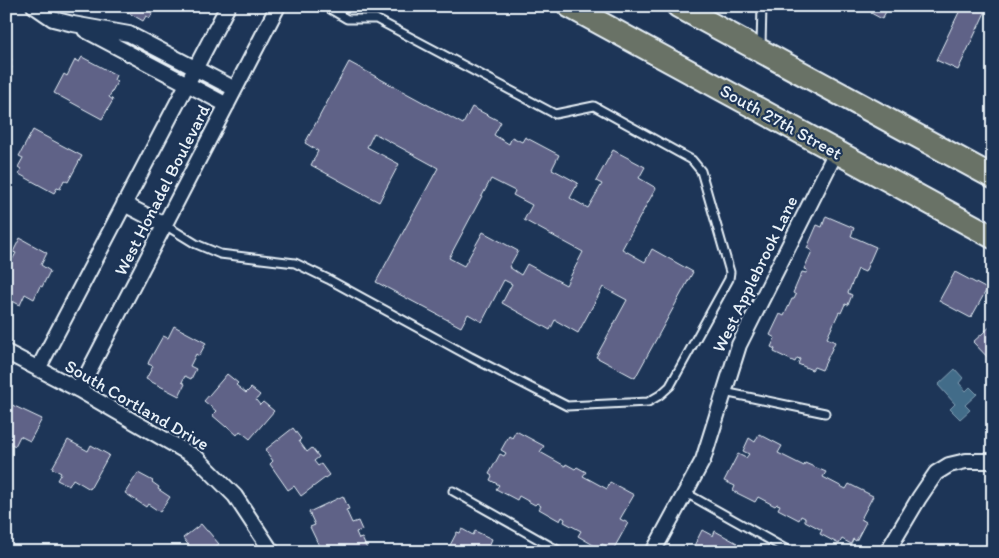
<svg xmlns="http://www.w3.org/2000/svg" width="999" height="558" font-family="Itim,sans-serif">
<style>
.water{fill:#426c89;stroke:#84a1b5}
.building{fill:#5e6287;stroke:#e8f1f8;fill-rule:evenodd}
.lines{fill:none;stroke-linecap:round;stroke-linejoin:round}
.service-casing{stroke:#e8f1f8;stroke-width:11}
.minor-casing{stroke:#e8f1f8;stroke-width:18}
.primary-casing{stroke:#e8f1f8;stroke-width:26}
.service{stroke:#1d3557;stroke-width:7}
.minor{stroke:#1d3557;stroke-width:14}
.primary{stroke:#697266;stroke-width:22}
.labels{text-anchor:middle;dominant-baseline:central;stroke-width:4.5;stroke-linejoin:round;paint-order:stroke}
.street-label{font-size:18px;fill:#e8f1f8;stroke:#1d3557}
</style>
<rect width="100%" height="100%" fill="#1d3557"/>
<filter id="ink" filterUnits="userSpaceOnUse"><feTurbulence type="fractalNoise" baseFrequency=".02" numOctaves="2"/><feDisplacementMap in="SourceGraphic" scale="10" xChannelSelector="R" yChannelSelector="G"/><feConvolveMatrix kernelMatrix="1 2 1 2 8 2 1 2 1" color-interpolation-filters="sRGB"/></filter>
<g filter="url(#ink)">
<path class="water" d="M955,369L963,378L959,383L966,391L970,387L977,394L965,405L970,410L960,419L950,409L955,404L938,385Z"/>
<path class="building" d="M117,6H161L158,12L154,9L150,18L146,16L143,21Z
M872,6H889L882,19L871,13L874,7Z
M962,6H988L958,70L936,60Z
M6,43L11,50L7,52L12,60L9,62L12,68L6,72Z
M82,57L116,75L114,80L117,82L109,97L113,100L102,119L54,93L64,74L67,76L75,60L79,62Z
M349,62L463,124L472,107L501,122L494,135L509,144L512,137L522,142L525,137L559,155L552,169L578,183L570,198L588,208L602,184L596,181L613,150L645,167L639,178L656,188L622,249L645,262L652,249L693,272L635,378L596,357L627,300L603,287L578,333L555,320L550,330L502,303L512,284L504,280L482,322L468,314L461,327L376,282L438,168L374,133L367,147L399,164L379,202L311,165L318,151L305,143ZM491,179L515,191L513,195L532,205L524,220L583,252L566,285L527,264L521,275L509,267L518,251L483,232L464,266L449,258Z
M33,130L82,156L68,182L64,180L60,189L57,188L54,193L19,174L21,169L18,167L23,158L19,156Z
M826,216L854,228L851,236L876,247L865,272L858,269L848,293L852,295L848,305L845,304L841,313L839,312L827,338L835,342L822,370L814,367L812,370L798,364L800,359L797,358L795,362L774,352L775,349L771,347L775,338L770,335L780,314L784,316L792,299H794L796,295L793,293L802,272L806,273L807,270L804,269L812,251L807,248L817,225L822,227Z
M20,238L47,253L41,265L50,271L42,287L40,286L34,299L25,294L20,305L6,298V271L16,253L13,252Z
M955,272L987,289L971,318L939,301Z
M993,324V363L973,342Z
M174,326L206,343L199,356L196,354L190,366L196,369L191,379L185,376L182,382L185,384L179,396L146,379L153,366L148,364L149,361L163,336L168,338Z
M227,374L238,383L236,385L246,393L251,388L260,395L256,400L260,405L263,402L274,411L250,439L240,431L237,435L227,426L226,427L212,415L216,411L204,401Z
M10,404L42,419L30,441L20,436L15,446L6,441V436L9,429L6,428V410Z
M293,428L301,439L299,441L307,452L312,448L319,457L314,461L318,466L321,464L329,475L301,496L294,486L288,490L270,464L273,461L265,450Z
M516,431L544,446L540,452L565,466L566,464L575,469L577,467L586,472L583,476L607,489L610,482L634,495L620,519L628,523L613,550L602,544L600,549L578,536L581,531L564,522L565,519L562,517L560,521L539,509L541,506L537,503L535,505L519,496L517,500L496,489L499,485L490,480L492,476L489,474L500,454L504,456L506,453L501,450L509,436L512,438Z
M759,434L782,446L778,453L804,466L805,463L826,472L823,477L846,489L849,484L873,496L861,519L866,522L856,541L853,539L851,544L842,539L839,544L820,534L822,530L805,521V518L801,516L799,520L778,509L780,505L777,504L775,506L758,497L755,502L733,491L735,486L724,481L738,454L746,458L749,454L743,451L749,438L755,442Z
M68,440L88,451L91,445L109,455L90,489L73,479L69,486L57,480L61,473L52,468Z
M138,473L153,481L152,482L159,487L158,489L170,497L160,512L148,504L146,507L125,493Z
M343,496L349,509L346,510L352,523L358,521L362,530L356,532L359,539L362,538L368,551L367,552H322L310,527L315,525L309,512Z
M201,524L207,531H208L219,544L215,547L219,552H194L183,538Z
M462,529L473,535L475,531L492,539L489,546L499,552L447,551L457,532L460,533Z
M702,530L713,536L715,531L737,543L735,548L741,552H691Z"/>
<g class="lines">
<g class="service-casing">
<path id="service" d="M761,46L762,6
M165,225L196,244L220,254L295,263L328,279L471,357L567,406L648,402L660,395L670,386L729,279L730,272L701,171L692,160L594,106L555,114L376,19H347L325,6
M724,392L825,413
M453,491L561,552
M686,493L791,552"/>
</g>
<g class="minor-casing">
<path id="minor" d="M34,6L53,19L73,24L129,34L235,89
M85,30L227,105
M124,204L165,225
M6,352L79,390L197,458L235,496L272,552
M38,369L228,6
M79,390L278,6
M653,552L703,460L739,345L836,152
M887,552L919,498L936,473L949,465L966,461H993"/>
</g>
<g class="primary-casing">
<path id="primary" d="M569,6L993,237
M678,6L993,177"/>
</g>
<use href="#service" class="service"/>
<use href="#minor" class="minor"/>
<use href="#primary" class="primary"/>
</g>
</g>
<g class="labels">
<g class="street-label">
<text transform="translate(781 122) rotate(29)">South 27th Street</text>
<text transform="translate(162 190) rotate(-63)">West Honadel Boulevard</text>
<text transform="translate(755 274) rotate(-64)">West Applebrook Lane</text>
<text transform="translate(137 405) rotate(30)">South Cortland Drive</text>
</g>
</g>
<rect width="999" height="558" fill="none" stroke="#1d3557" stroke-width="25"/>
<rect x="12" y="12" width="974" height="533" fill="none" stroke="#e8f1f8" stroke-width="2" filter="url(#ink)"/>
</svg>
